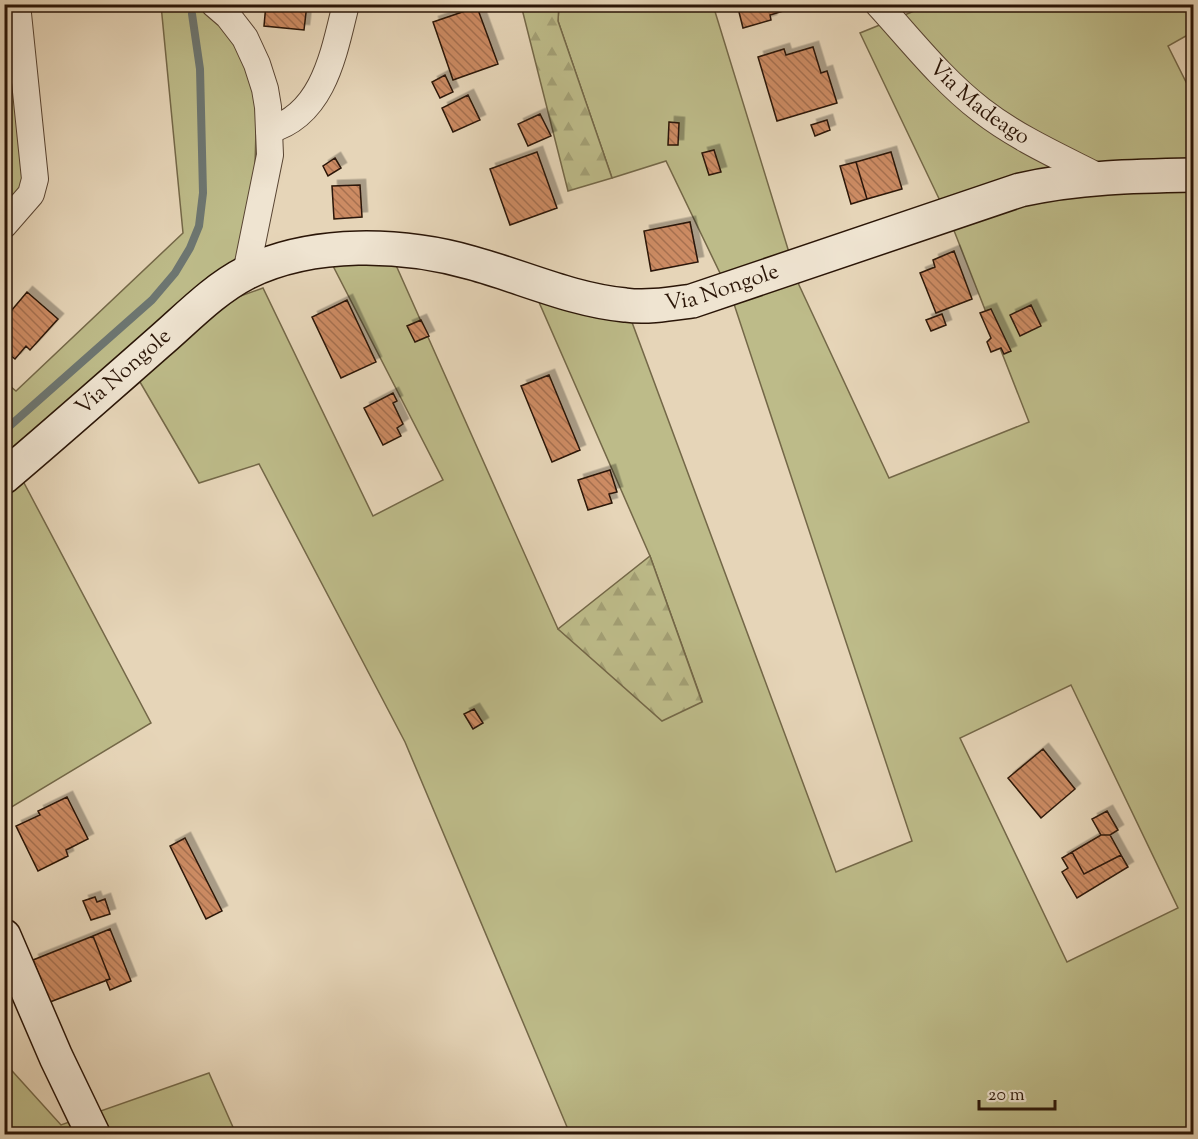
<svg xmlns="http://www.w3.org/2000/svg" width="1198" height="1139" font-family="'Sorts Mill Goudy',serif">
<style>
.green{fill:#bdbb89;stroke:#746848;stroke-width:1.5;fill-rule:evenodd}
.forest{fill:url(#forest-firs);stroke:#746848;stroke-width:1.5}
.lines{fill:none;stroke-linecap:round;stroke-linejoin:round}
.stream{stroke:#6d7671;stroke-width:8}
.building{fill:url(#building-back-hatch);stroke:#2a1507;stroke-width:1.5;filter:url(#shadow)}
.street-casing{stroke:#594533;stroke-width:28}
.secondary-casing{stroke:#2a1507;stroke-width:36}
.street{stroke:#efe4d1;stroke-width:26}
.secondary{stroke:#efe4d1;stroke-width:33}
.labels{text-anchor:middle;dominant-baseline:central;stroke-width:4.5;stroke-linejoin:round;paint-order:stroke}
.street-label{font-size:22px;fill:#2a1507;stroke:#efe4d1}
</style>
<defs>
<pattern id="forest-firs" width="22" height="20" patternUnits="userSpaceOnUse" patternTransform="scale(1.5)"><rect width="22" height="20" fill="#bdbb89"/><path d="M5 1l3.5 6h-7zM16 11l3.5 6h-7z" fill="#a3a075"/></pattern>
<pattern id="building-back-hatch" width="6" height="6" patternUnits="userSpaceOnUse" patternTransform="scale(1.5)"><rect width="6" height="6" fill="#cc8b64"/><path d="M-1 5l2 2M0 0l6 6M5-1l2 2" fill="none" stroke="#a67050"/></pattern>
<filter id="shadow"><feDropShadow dx="5.5" dy="-5.5" stdDeviation="0" flood-color="#0004"/></filter>
</defs>
<rect width="100%" height="100%" fill="#e6d5b8"/>
<filter id="stains"><feTurbulence type="fractalNoise" baseFrequency=".00333" numOctaves="4"/><feColorMatrix values="0 0 0 0 .2 0 0 0 0 .09 0 0 0 0 .02 0 0 0 .5 -.17"/></filter>
<radialGradient id="worn" r=".72"><stop offset=".6" stop-color="#630" stop-opacity="0"/><stop offset="1" stop-color="#630" stop-opacity=".3"/></radialGradient>
<path class="green" d="M5,5L33,179L11,210L5,205Z
M161,5H209L238,46L257,98L255,165L238,297L263,288L373,516L443,480L331,262L395,263L558,629L702,701L650,556L535,293L630,317L836,872L912,841L732,298L666,161L612,178L558,21L559,5H713L799,285L889,478L1029,422L953,228L860,33L929,5H1192L1193,32L1168,46L1194,98L1193,1134H570L405,742L259,464L199,483L140,382L23,481L151,723L5,811L4,381L16,391L183,233ZM1071,685L1178,908L1067,962L960,738Z
M4,1062L61,1125L209,1073L236,1134H5Z"/>
<path class="forest" d="M521,5H559L558,21L612,178L568,191Z
M650,556L702,702L662,721L558,629Z"/>
<g class="lines">
<path class="stream" d="M4,431L152,300L175,273L190,248L199,226L203,193L200,69L192,14"/>
</g>
<path class="building" d="M266,4H307L304,30L264,26Z
M737,4H789L790,9L770,15L771,20L743,28Z
M477,7L498,64L453,80L433,22Z
M813,47L821,73L827,71L837,103L777,121L758,57L784,49L786,55Z
M445,75L453,92L440,98L432,82Z
M468,95L480,120L453,132L442,108Z
M540,114L551,136L528,146L518,124Z
M827,120L830,130L815,136L811,125Z
M669,122L679,123L678,145H668Z
M714,150L721,172L709,175L702,153Z
M537,152L557,208L510,225L490,169Z
M891,152L902,189L867,199L856,162Z
M335,158L341,168L328,176L323,166Z
M856,162L867,199L851,204L840,166Z
M360,185L362,217L334,219L332,186Z
M690,222L698,262L651,271L644,231Z
M954,251L972,299L936,313L920,273L935,267L933,260Z
M27,292L58,319L30,350L26,346L15,359L4,350V328L10,321L6,317Z
M347,300L376,362L341,378L312,317Z
M1031,305L1041,326L1020,336L1010,315Z
M991,309L1011,351L1004,354L1001,348L991,352L987,342L991,338L980,313Z
M942,314L946,325L931,331L926,320Z
M421,320L429,336L415,342L407,326Z
M549,375L580,450L552,462L521,386Z
M393,393L397,401L393,403L403,424L397,428L401,436L383,445L364,408Z
M610,470L617,492L609,494L612,503L588,510L578,480Z
M474,709L483,723L473,729L464,714Z
M1043,749L1075,789L1041,818L1008,778Z
M67,797L88,839L66,850L68,856L38,871L16,826L40,815L38,811Z
M1107,811L1118,830L1110,835H1101L1092,819Z
M1101,835H1110L1121,855L1084,874L1072,852Z
M185,838L222,911L206,919L170,846Z
M1072,852L1084,874L1121,855L1128,867L1077,898L1062,872L1068,868L1062,858Z
M95,897L97,902L105,899L110,914L91,920L83,901Z
M110,929L131,981L110,990L106,980L110,979L93,936Z
M93,936L110,979L50,1002L33,960Z"/>
<g class="lines">
<g class="street-casing">
<g id="street">
<path d="M214,4L228,16L245,38L257,64L265,89L268,107L270,155L246,273"/>
<path id="s1" d="M878,4C911,40 942,80 981,110C1017,138 1060,157 1101,178"/>
<path d="M269,130C324,115 334,52 346,4"/>
<path d="M4,225L31,194L35,179L17,4"/>
</g>
</g>
<g class="secondary-casing">
<g id="secondary">
<path id="s2" d="M4,477C56,433 107,388 158,343C186,319 213,290 246,273C313,240 402,243 472,263C523,277 572,300 625,305C647,308 670,304 692,301L1020,190C1078,177 1135,176 1194,175"/>
<path d="M4,936L56,1057L93,1134"/>
</g>
</g>
<use href="#street" class="street"/>
<use href="#secondary" class="secondary"/>
</g>
<g class="labels">
<g class="street-label">
<text stroke="none"><textPath href="#s1" startOffset="142">Via Madeago</textPath></text>
<text stroke="none"><textPath href="#s2" startOffset="806">Via Nongole</textPath></text>
<text stroke="none"><textPath href="#s2" startOffset="159">Via Nongole</textPath></text>
</g>
</g>
<rect width="1198" height="1139" fill="none" stroke="#e6d5b8" stroke-width="24"/>
<rect x="6" y="6" width="1186" height="1127" fill="none" stroke="#2a1507" stroke-width="3"/>
<rect x="12" y="12" width="1174" height="1115" fill="none" stroke="#2a1507" stroke-width="1.5"/>
<path d="M979 1100v9h76v-9" fill="none" stroke="#2a1507" stroke-width="3"/>
<text x="988" y="1100" font-size="18" fill="#2a1507" stroke="#efe4d1" stroke-width="4.5" paint-order="stroke">20 m</text>
<rect width="100%" height="100%" filter="url(#stains)"/>
<rect width="100%" height="100%" fill="url(#worn)"/>
</svg>
